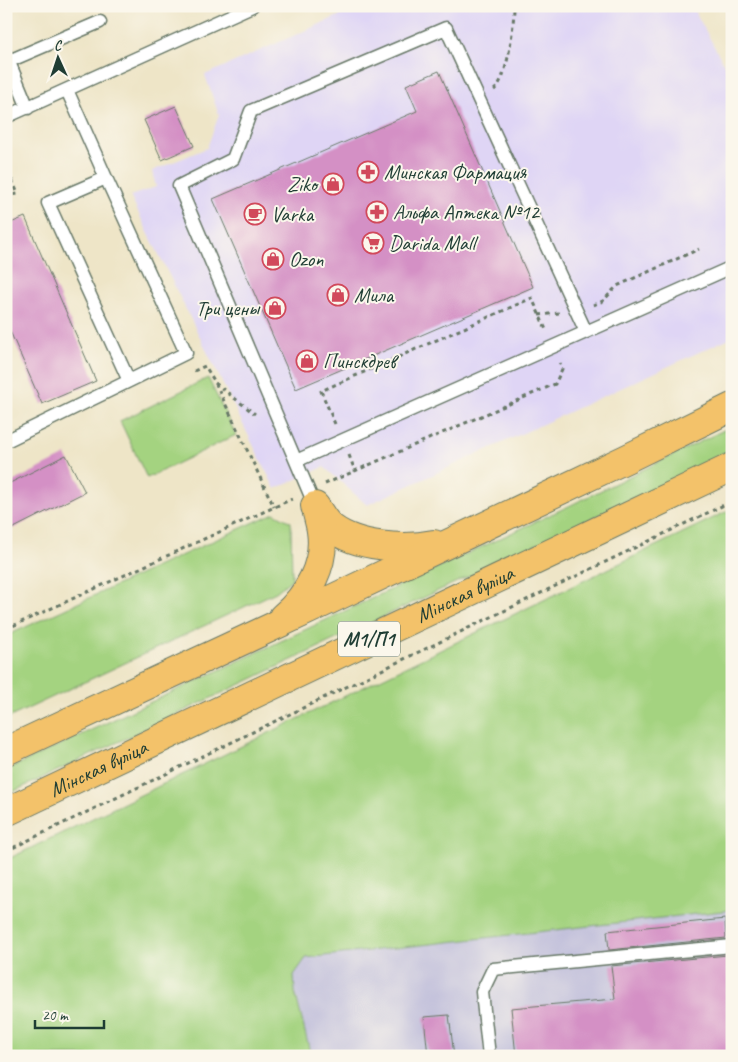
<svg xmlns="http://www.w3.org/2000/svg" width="738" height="1062" font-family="Caveat,sans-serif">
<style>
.built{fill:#dfd5f5}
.industrial{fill:#c3c1db}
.green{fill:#a4d380;stroke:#62885a}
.building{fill:#d490c5}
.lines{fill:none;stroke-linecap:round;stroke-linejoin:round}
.lane-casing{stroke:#677867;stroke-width:15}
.primary-casing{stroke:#677867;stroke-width:30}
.path{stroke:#677867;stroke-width:3;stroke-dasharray:4 4;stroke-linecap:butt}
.lane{stroke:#fff;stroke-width:12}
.primary{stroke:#f3c26a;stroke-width:28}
.labels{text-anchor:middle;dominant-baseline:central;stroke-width:4;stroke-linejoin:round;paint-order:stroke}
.shield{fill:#fbf7ec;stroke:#61756b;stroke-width:1}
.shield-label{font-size:20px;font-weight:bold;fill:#1f3d34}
.poi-label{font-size:21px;fill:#1f3d34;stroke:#fbf7ec;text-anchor:start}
.street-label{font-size:21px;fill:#1f3d34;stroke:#fbf7ec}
</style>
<rect width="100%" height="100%" fill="#fbf7ec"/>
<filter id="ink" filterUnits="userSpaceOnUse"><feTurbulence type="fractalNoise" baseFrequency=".02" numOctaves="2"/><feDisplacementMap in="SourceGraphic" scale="10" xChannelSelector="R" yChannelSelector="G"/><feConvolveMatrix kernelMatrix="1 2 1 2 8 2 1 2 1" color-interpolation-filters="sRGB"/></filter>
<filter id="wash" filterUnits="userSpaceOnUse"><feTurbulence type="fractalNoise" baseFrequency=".0096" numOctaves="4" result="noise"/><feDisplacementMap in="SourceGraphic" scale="20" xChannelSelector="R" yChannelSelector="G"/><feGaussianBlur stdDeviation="1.12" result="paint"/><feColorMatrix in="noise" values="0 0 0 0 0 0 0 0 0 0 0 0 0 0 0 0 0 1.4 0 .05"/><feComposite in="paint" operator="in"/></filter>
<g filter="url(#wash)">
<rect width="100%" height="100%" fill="#eee5c7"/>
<path class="built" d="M361,6H692L732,79V337L367,505L324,467L275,489L130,196L156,187L152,171L207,148L219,115L205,75Z"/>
<path class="industrial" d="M732,910V1056H311L294,985V975L306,958Z"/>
<path class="green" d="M208,378L236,435L147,478L120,421Z
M732,426V452L6,795V770L571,505Z
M732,509V910L306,958L294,975L295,992L311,1056H6V860Z
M274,513L291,522L292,579L276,592L6,719V636Z"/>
<g id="blocks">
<path class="building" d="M439,71L533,287L296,389L213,199L417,111L406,85Z
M176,106L194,146L162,160L144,120Z
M25,217L96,381L42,404L6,322V225Z
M66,455L85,492L6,532V485Z
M725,919L726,938L609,950L607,931Z
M728,955L732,989V1056H516L511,1008L615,999L611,966Z
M449,1015L454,1056H428L424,1017Z"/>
</g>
</g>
<g filter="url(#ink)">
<use href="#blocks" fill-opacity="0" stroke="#677867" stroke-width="1"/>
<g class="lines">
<g class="lane-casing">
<path id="lane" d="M6,55L28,108
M9,61L100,22
M6,117L252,6
M106,178L186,353L129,381
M6,441L129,381L48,203L106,178L67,90
M296,461L732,267
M315,506L179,186L233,159L251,111L446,28L586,332
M489,1056L482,992L493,969L732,946"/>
</g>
<g class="primary-casing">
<g id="primary">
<path d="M315,506C320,513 325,523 332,528C357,547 404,550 434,544"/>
<path d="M283,617C308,596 326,564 321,531C320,523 317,515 316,508"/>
<path d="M6,751L319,605L626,459L732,407"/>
<path id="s1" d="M6,812L732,467"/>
</g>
</g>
<path class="path" d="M494,90C508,79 514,25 514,6
M6,165L18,194L6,196
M593,305L603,301L617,286L699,249
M539,315L559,313
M194,371L205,366L215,382L274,507
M215,383L255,414
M335,424L321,391L532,298L547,332
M349,455L355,471
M325,484L555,384L562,369L560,363
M6,629L292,499
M6,851L732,501"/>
<use href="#lane" class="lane"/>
<use href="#primary" class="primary"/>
</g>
</g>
<defs>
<g id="pharmacy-ring" transform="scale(1.125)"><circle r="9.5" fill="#fbf7ec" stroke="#d1495b" stroke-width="1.5"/><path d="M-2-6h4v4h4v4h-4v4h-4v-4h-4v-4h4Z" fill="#d1495b"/></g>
<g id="shop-ring" transform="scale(1.125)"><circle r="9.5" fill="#fbf7ec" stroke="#d1495b" stroke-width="1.5"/><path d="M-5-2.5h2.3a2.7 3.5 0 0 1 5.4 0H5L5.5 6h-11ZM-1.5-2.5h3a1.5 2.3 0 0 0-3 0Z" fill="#d1495b"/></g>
<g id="cafe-ring" transform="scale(1.125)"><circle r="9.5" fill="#fbf7ec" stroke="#d1495b" stroke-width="1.5"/><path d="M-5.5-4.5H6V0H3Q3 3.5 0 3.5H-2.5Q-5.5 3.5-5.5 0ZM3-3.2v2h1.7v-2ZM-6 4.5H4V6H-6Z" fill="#d1495b"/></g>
<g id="supermarket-ring" transform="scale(1.125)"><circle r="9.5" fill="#fbf7ec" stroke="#d1495b" stroke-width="1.5"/><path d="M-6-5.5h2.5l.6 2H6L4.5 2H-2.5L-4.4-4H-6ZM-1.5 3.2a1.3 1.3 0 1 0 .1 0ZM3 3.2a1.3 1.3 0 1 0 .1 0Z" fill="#d1495b"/></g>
</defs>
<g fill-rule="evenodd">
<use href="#pharmacy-ring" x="368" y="172"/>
<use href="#shop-ring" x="333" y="184"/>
<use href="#pharmacy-ring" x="377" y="212"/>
<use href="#cafe-ring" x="255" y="214"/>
<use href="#supermarket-ring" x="373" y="243"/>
<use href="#shop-ring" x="273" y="259"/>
<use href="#shop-ring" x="338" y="295"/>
<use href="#shop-ring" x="275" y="308"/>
<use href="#shop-ring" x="307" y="361"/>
</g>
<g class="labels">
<rect class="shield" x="338" y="621.5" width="62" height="35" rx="4"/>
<g class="shield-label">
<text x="369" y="639">М1/П1</text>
</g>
<g class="poi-label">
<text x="384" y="172">Минская Фармация</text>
<text x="317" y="184" text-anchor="end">Ziko</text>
<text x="393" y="212">Альфа Аптека №12</text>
<text x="271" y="214">Varka</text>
<text x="389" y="243">Darida Mall</text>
<text x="289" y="259">Ozon</text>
<text x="354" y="295">Мила</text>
<text x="259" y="308" text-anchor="end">Три цены</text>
<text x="323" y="361">Пинскдрев</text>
</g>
<g class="street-label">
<text stroke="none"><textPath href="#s1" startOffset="508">Мінская вуліца</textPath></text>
<text stroke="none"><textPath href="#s1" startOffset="102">Мінская вуліца</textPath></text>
</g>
</g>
<rect width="738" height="1062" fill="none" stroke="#fbf7ec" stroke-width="25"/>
<g transform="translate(58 58) rotate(357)" stroke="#fbf7ec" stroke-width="4" paint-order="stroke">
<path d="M0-4L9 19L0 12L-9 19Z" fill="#1f3d34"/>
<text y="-8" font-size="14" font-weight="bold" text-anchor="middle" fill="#1f3d34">С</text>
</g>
<path d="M35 1020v8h69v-8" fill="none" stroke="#1f3d34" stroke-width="2.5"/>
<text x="42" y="1020" font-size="15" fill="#1f3d34" stroke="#fbf7ec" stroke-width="4" paint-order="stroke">20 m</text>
</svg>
